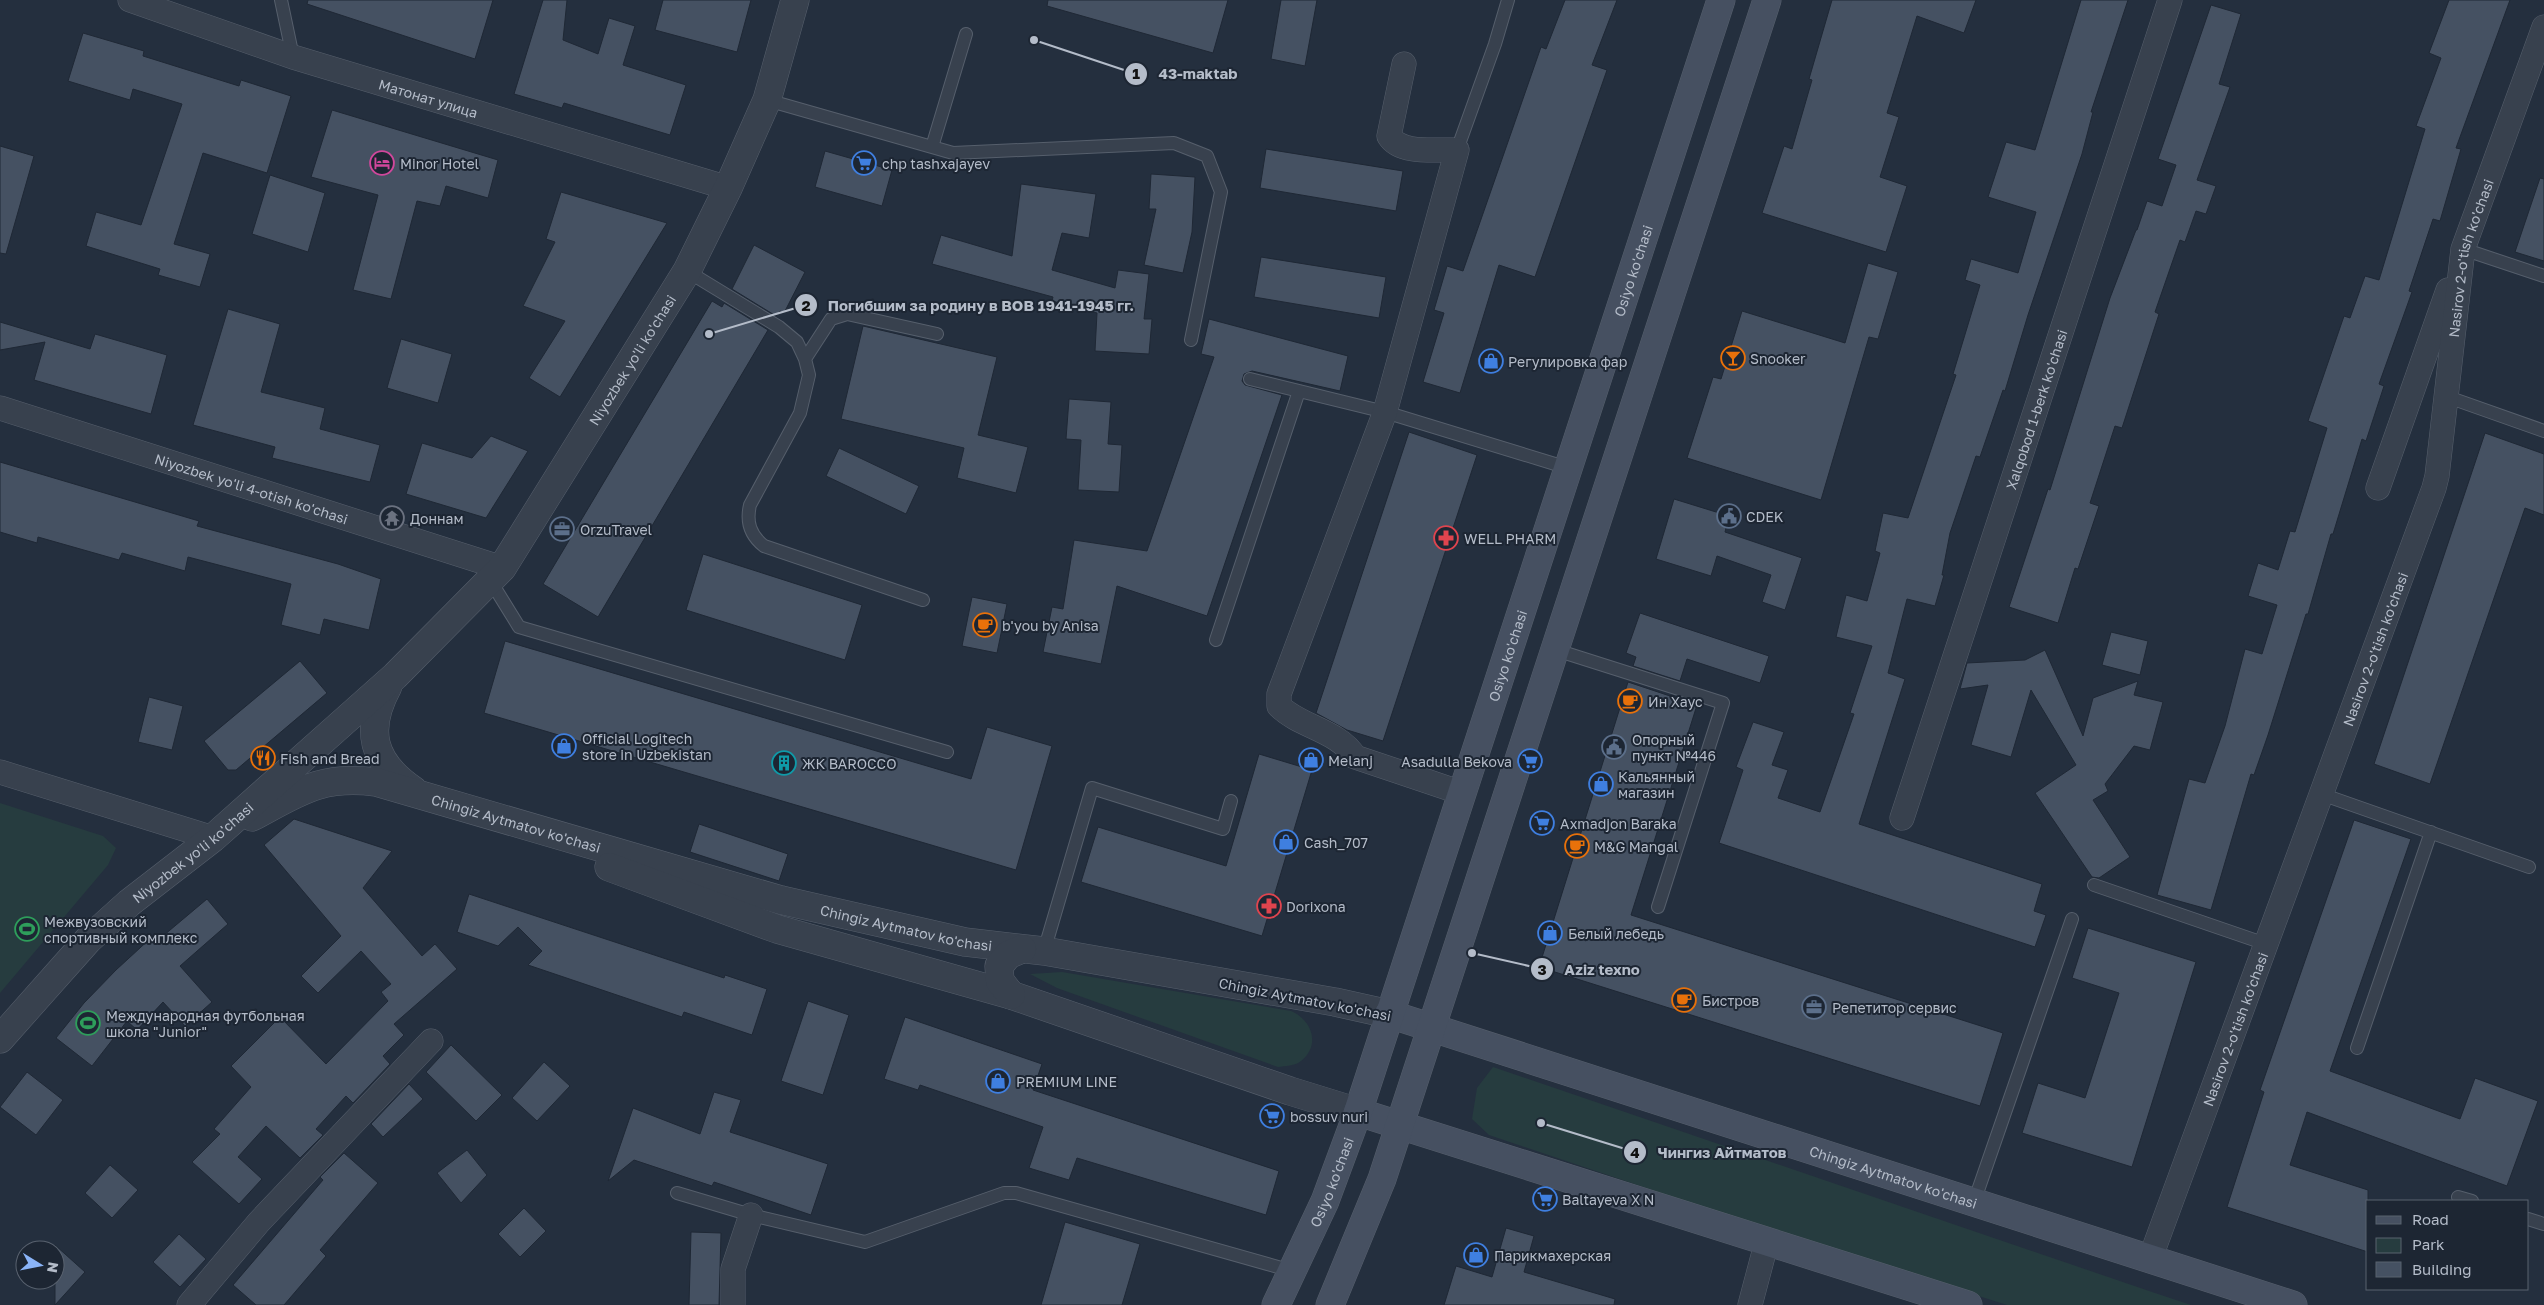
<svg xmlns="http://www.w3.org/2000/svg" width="2544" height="1305" font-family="'Golos Text',sans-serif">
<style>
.green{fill:#263c3f}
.building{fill:#455162;stroke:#1f2835}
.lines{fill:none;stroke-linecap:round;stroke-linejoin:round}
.service-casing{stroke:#565f6c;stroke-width:14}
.minor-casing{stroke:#565f6c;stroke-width:25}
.tertiary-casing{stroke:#565f6c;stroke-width:29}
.secondary-casing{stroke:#565f6c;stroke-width:29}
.service{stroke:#38414e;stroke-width:12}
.minor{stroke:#38414e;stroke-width:24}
.tertiary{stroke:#38414e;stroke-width:28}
.secondary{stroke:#465061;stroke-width:28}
.labels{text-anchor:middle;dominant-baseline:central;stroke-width:4;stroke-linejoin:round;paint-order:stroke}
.street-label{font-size:14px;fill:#b4bcc9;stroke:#1d2633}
.poi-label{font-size:14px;fill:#b4bcc9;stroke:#1d2633;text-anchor:start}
.leader{fill:none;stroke:#b4bcc9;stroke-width:2}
.callout-dot{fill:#b4bcc9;stroke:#1d2633;stroke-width:2}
.mark-label{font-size:15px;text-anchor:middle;font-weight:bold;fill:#111}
.callout-label{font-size:15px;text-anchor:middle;font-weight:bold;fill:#b4bcc9;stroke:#1d2633;stroke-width:4;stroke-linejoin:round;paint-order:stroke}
</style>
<rect width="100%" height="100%" fill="#242f3e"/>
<path class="green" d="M0,803L103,836L116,848L108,865L0,993Z
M1062,972L1291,1011C1312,1020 1321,1045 1301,1061C1295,1066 1285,1066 1278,1067L1057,988L1030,974Z
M1493,1067L2155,1293L2191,1305H2007L1753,1224L1489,1135L1472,1119L1477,1088Z"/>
<path class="building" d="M308,0H493L475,59L307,4Z
M543,0H567L563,40L598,54L609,18L635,26L623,65L686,85L670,135L564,103L562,108L514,94Z
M663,0H751L737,52L655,30Z
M1048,0H1228L1213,53L1047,6Z
M1281,0H1317L1305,66L1271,59Z
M1565,0H1617L1592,65L1607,70L1535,277L1499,265L1460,393L1423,382L1444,313L1434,310L1447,266L1463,271L1541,47L1546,49Z
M1832,0H1976L1964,33L1917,16L1887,113L1899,117L1880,177L1907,186L1886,252L1762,213L1784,146L1792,149L1812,80L1809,79Z
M2081,0H2128L2091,112H2093L2082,154L2028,315L2005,391L2003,390L1980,457L1976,456L1950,533L1942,575H1944L1935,606L1907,599L1888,673L1905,679L1859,824L2042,884L2034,911L2046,915L2035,947L1719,843L1743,770L1736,767L1753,722L1784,732L1772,765L1788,770L1778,798L1820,812L1854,714L1850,713L1872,646L1836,637L1846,595L1867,601L1880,553L1875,551L1883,513L1908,518L1956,375L1953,374L1980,285L1965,280L1971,259L2018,273L2036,212L1988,197L2006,142L2035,150Z
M2449,0H2510L2456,148L2461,149L2440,221L2433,219L2409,291L2412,292L2379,384L2384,386L2366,441L2362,439L2333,534H2331L2308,614H2306L2268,735L2254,775L2251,774L2211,910L2157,895L2189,779L2205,783L2225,726L2245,649L2262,654L2277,605L2248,596L2258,563L2278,570L2290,531L2295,532L2327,428L2308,421L2344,316L2350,318L2365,276L2379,280L2425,129L2416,126L2441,58L2429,53Z
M2211,5L2241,14L2219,84L2230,87L2197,180L2216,186L2206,214L2196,211L2185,242L2180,240L2155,312L2159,314L2122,428L2115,426L2090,503L2099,506L2078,569L2075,568L2058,623L2009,607L2048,489L2050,490L2110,298L2136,230H2137L2147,201L2162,206L2176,165L2158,159Z
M83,33L144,51L143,56L239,86L241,80L291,96L267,173L203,153L174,244L210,254L200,287L158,275L160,269L86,246L96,212L141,225L182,104L133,89L130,100L68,81Z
M332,110L498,160L488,198L446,186L440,206L417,201L391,299L353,290L378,195L311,177Z
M0,146L34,156L6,254L0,253Z
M1266,149L1403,171L1396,211L1260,188Z
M825,151L892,170L882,206L815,187Z
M1151,174L1195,177L1192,232L1183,273L1144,265L1156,209H1149Z
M270,175L325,193L308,252L252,234Z
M2540,178L2544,179V261L2515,252Z
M1021,184L1096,194L1089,238L1062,233L1052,270L1115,288L1118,270L1149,274L1144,319H1152L1149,354L1095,351L1097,313L1052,301L1053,297L932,264L941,235L1012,256Z
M561,192L667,223L560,397L529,378L565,321L523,306L555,242L546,239Z
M754,245L805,272L784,313L780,311L776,316L732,289Z
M1261,257L1386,277L1379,318L1254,297Z
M1868,263L1898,272L1878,339L1869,337L1821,500L1687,458L1713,377L1721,379L1742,311L1845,343Z
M712,301L722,307L724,303L768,330L598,617L543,584Z
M228,309L280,324L261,392L325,408L320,429L380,445L370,482L272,458L275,447L193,425Z
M1209,319L1348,356L1340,391L1252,371L1244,374L1242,381L1245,385L1282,395L1207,616L1117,586L1101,664L1043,652L1052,607L1063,609L1074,540L1147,551L1214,357L1201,354Z
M0,322L90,349L95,334L167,355L151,414L34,380L45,342L0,350Z
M863,326L997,357L978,435L1028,447L1016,493L957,478L964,448L841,419Z
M401,339L452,354L438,403L387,388Z
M1069,399L1111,402L1108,444L1122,445L1119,492L1078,490L1081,440L1066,439Z
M1409,432L1477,455L1383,741L1347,730L1316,713Z
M2485,433L2544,454V515L2525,508L2430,784L2374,764Z
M491,436L528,451L486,518L406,494L422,443L472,458Z
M839,448L919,486L906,514L826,476Z
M0,462L199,521L197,526L338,564L381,579L369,630L324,619L320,635L281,625L291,584L188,557L185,571L122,553L119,560L38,537L37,543L0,532Z
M1674,499L1729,516L1725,532L1802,558L1785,610L1762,602L1771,575L1717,556L1711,576L1656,559Z
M703,554L862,605L845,660L686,610Z
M972,597L1007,604L997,653L962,646Z
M1640,613L1769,656L1760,683L1687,659L1680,681L1633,666L1636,657L1626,653Z
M2111,632L2148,641L2140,675L2102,665Z
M505,641L971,779L987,727L1052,746L1016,870L484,713Z
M2045,650L2083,736L2093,698L2138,681L2134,695L2163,702L2150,750L2134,746L2105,784L2108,791L2093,800L2130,857L2099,878L2092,877L2035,793L2076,765L2031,690L2011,757L1971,745L1988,685L1960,689L1967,663L2025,660Z
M300,661L327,693L236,770H228L204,741Z
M1628,682L1697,705L1631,915L2003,1033L1980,1106L1539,967Z
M149,697L183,706L172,750L138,742Z
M1259,754L1312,770L1262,936L1081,882L1098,827L1226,866Z
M294,819L392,851L363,888L422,956L435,944L457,969L394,1024L404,1035L383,1056L390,1064L353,1103L346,1096L316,1129L323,1135L300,1158L266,1126L238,1157L262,1179L239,1204L192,1162L220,1134L214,1129L251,1087L231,1066L280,1017L326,1064L388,1001L381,992L391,984L361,951L318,993L301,976L341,936L264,845Z
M2354,820L2411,839L2330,1071L2460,1119L2475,1078L2538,1101L2507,1186L2307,1112L2290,1165L2368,1190V1252L2227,1207L2264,1092L2260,1090Z
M699,824L788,854L779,881L690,852Z
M469,894L724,978L725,975L767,989L752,1035L684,1012L682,1017L528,965L542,951L518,927L498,946L457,932Z
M207,899L228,924L180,966L212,1002L185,1026L163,1002L137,1030L127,1021L92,1066L56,1038L84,1003L116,970L153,936L157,941Z
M2088,928L2196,962L2132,1167L2022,1133L2038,1083L2085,1098L2119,993L2072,978Z
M808,1001L849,1015L823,1095L781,1081Z
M905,1017L1042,1064L1033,1090L1279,1171L1266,1215L1077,1158L1069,1180L1029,1168L1043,1127L920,1085L918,1090L884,1079Z
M451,1045L502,1095L476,1121L426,1072Z
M544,1062L570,1086L537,1121L512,1098Z
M27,1072L63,1100L36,1135L0,1107Z
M409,1084L423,1099L383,1137L371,1124Z
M714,1092L741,1100L730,1132L828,1164L811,1215L714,1182L712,1186L634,1160L608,1181L633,1108L700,1134Z
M467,1150L487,1175L461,1203L437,1173Z
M344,1153L378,1183L320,1250L326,1256L284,1305H256L233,1285L323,1180L320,1177Z
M110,1165L138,1190L112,1218L85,1193Z
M524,1208L546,1231L520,1257L498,1234Z
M1065,1222L1140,1244L1122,1305H1041Z
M1506,1228L1534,1236L1524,1272L1615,1299L1614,1305H1444L1456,1266L1492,1277Z
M691,1232L721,1233L719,1305H689Z
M179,1234L206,1259L180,1287L153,1262Z
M55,1245L85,1272L55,1305Z"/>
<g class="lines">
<g class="service-casing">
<path id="service" d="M281,0L293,57
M767,100L953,153L1174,143L1207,156L1221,192L1191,340
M932,147L966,34
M1457,150L1495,44L1508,0
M2463,249L2544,276
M687,271L779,327L797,342L805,359L809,375L800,413L750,505C746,522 750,535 764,546L923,600
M805,359L831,319L847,314L937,334
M1250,379L1385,412L1568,468
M2445,396L2544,431
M490,580L519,627L947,752
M1216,640L1299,391
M1556,650L1723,703L1658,907
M2321,794L2529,867
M2094,885L2266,944
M1044,951L1092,788L1223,829L1231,801
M2357,1048L2431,832
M677,1193L751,1215L865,1242L1004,1193H1016L1292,1271
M2458,1197L2472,1201
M1974,1202L2072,919
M2528,1219L2544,1224"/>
</g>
<g class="minor-casing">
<g id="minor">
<path id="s1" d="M130,0L293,57L728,188"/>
<path d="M1404,64L1389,136C1401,155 1437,149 1457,150L1385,412L1279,694V706C1300,727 1338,730 1355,757L1462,793"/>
<path id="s2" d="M0,408L502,568"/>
<path d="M2378,488L2448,290"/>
<path d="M0,772L213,838"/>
<path id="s3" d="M1902,818L2170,0"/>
<path id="s4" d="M2150,1259L2434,488L2437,476L2463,249L2544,27"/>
<path d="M189,1305L259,1222L431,1041"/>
<path d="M733,1305V1269L751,1215"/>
<path d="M1750,1305L1767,1241"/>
</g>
</g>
<g class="tertiary-casing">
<g id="tertiary">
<path d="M388,686C364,730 372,762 413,790"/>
<path id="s5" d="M252,817C299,792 320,775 376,782L781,900L965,942L1044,951L1335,1002L1389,1014"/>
<path d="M609,867L777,929L1011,995L1290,1091L1358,1112"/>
<path d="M1011,995L1000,981L999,966L1008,955L1022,949"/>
<path id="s6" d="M0,1039L88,940L129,903L213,838L395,676L502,568L687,271L728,188L767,100L795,0"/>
</g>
</g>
<g class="secondary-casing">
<g id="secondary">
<path id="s7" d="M1389,1014L2293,1305"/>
<path d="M1358,1112L1968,1305"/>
<path id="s8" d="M1276,1305L1325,1201L1358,1112L1721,0"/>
<path d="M1330,1305L1382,1179L1767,0"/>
</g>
</g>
<use href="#service" class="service"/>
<use href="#minor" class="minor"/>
<use href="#tertiary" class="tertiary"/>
<use href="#secondary" class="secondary"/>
</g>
<defs>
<g id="hotel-ring" transform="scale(1.25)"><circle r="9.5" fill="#1d2633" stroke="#d1479c" stroke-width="1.5"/><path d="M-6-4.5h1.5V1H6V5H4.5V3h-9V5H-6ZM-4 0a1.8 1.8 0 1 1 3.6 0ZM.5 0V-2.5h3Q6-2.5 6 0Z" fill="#d1479c"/></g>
<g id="supermarket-ring" transform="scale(1.25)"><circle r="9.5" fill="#1d2633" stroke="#3f7fe0" stroke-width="1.5"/><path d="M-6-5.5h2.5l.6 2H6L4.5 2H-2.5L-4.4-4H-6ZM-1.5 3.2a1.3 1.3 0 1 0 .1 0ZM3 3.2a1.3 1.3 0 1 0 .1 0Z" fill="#3f7fe0"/></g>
<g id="bar-ring" transform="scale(1.25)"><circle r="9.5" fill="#1d2633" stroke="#e8710a" stroke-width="1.5"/><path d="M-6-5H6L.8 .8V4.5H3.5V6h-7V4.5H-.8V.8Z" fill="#e8710a"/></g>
<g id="shop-ring" transform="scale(1.25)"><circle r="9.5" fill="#1d2633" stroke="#3f7fe0" stroke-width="1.5"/><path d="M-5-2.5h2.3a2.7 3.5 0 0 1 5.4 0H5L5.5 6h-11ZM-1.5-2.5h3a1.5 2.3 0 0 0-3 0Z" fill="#3f7fe0"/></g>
<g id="civic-ring" transform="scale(1.25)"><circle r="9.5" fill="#1d2633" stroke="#5c6f8a" stroke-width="1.5"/><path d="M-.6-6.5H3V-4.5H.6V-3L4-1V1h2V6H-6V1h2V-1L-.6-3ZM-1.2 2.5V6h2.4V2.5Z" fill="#5c6f8a"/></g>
<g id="temple-ring" transform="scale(1.25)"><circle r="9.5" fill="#1d2633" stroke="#6b7280" stroke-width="1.5"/><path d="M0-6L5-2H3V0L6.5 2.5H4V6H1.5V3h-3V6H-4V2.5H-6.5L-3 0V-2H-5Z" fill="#6b7280"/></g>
<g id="office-ring" transform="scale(1.25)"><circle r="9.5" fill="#1d2633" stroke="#5c6f8a" stroke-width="1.5"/><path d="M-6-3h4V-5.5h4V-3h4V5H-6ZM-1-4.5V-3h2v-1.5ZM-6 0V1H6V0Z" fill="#5c6f8a"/></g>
<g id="pharmacy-ring" transform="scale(1.25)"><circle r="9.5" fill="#1d2633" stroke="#e0444e" stroke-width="1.5"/><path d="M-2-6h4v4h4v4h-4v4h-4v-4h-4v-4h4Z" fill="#e0444e"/></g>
<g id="cafe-ring" transform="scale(1.25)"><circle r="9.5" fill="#1d2633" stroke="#e8710a" stroke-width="1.5"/><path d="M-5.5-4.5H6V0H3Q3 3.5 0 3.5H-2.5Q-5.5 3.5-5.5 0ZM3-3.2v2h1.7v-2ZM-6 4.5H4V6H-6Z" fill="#e8710a"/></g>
<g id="restaurant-ring" transform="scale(1.25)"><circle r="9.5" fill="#1d2633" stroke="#e8710a" stroke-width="1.5"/><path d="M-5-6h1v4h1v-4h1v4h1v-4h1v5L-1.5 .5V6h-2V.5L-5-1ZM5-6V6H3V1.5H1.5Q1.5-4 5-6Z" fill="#e8710a"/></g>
<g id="building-ring" transform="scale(1.25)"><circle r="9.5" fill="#1d2633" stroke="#0f9aa8" stroke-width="1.5"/><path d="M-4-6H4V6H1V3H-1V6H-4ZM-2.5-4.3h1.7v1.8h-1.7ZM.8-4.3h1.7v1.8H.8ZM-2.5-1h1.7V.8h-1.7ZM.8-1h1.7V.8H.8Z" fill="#0f9aa8"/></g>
<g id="stadium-ring" transform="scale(1.25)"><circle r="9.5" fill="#1d2633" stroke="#2e9e5b" stroke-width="1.5"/><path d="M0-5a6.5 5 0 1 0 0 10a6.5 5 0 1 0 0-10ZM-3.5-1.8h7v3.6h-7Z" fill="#2e9e5b"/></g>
</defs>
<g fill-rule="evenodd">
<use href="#hotel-ring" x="382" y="163"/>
<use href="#supermarket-ring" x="864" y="163"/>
<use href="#bar-ring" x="1733" y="358"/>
<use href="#shop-ring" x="1491" y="361"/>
<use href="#civic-ring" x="1729" y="516"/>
<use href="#temple-ring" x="392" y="518"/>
<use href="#office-ring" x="562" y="529"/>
<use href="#pharmacy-ring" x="1446" y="538"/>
<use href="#cafe-ring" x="985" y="625"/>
<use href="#cafe-ring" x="1630" y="701"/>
<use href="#shop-ring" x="564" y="746"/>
<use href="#civic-ring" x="1614" y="747"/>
<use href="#restaurant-ring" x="263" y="758"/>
<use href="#shop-ring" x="1311" y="760"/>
<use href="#supermarket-ring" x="1530" y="761"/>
<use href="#building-ring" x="784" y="763"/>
<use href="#shop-ring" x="1601" y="784"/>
<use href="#supermarket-ring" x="1542" y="823"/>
<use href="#shop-ring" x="1286" y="842"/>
<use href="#cafe-ring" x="1577" y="846"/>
<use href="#pharmacy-ring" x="1269" y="906"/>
<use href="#stadium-ring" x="27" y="929"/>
<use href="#shop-ring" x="1550" y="933"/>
<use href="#cafe-ring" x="1684" y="1000"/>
<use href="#office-ring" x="1814" y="1007"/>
<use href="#stadium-ring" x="88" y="1023"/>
<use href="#shop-ring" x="998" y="1081"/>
<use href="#supermarket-ring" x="1272" y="1116"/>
<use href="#supermarket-ring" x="1545" y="1199"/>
<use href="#shop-ring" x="1476" y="1255"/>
</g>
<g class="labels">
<g class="street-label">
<text stroke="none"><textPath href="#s1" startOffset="314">Матонат улица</textPath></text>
<text stroke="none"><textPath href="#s4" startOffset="1055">Nasirov 2-o'tish ko'chasi</textPath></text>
<text stroke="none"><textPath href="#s8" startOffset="1095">Osiyo ko'chasi</textPath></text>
<text stroke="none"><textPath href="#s6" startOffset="935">Niyozbek yo'li ko'chasi</textPath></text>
<text stroke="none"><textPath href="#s3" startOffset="430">Xalqobod 1-berk ko'chasi</textPath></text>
<text stroke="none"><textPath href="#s2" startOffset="264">Niyozbek yo'li 4-otish ko'chasi</textPath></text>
<text stroke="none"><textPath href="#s4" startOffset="650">Nasirov 2-o'tish ko'chasi</textPath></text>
<text stroke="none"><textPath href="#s8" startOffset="690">Osiyo ko'chasi</textPath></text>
<text stroke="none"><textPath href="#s5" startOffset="278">Chingiz Aytmatov ko'chasi</textPath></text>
<text stroke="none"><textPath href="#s6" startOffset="269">Niyozbek yo'li ko'chasi</textPath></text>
<text stroke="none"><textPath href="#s5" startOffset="682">Chingiz Aytmatov ko'chasi</textPath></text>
<text transform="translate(1305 999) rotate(11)">Chingiz Aytmatov ko'chasi</text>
<text stroke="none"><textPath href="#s4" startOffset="245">Nasirov 2-o'tish ko'chasi</textPath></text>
<text stroke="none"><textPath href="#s7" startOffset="530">Chingiz Aytmatov ko'chasi</textPath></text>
<text stroke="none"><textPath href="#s8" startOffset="135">Osiyo ko'chasi</textPath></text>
</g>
<g class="poi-label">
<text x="400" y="163">Minor Hotel</text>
<text x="882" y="163">chp tashxajayev</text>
<text x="1750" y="358">Snooker</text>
<text x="1508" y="361">Регулировка фар</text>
<text x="1746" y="516">CDEK</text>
<text x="410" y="518">Доннам</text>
<text x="580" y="529">OrzuTravel</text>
<text x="1464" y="538">WELL PHARM</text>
<text x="1002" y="625">b'you by Anisa</text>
<text x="1648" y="701">Ин Хаус</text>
<text x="582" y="738">Official Logitech<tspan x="582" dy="16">store in Uzbekistan</tspan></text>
<text x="1632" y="739">Опорный<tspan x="1632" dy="16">пункт №446</tspan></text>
<text x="280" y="758">Fish and Bread</text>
<text x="1328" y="760">Melanj</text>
<text x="1512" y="761" text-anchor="end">Asadulla Bekova</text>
<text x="802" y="763">ЖК BAROCCO</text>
<text x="1618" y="776">Кальянный<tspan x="1618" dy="16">магазин</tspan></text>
<text x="1560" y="823">Axmadjon Baraka</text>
<text x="1304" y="842">Cash_707</text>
<text x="1594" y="846">M&amp;G Mangal</text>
<text x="1286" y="906">Dorixona</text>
<text x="44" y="921">Межвузовский<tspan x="44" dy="16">спортивный комплекс</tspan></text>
<text x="1568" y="933">Белый лебедь</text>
<text x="1702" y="1000">Бистров</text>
<text x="1832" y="1007">Репетитор сервис</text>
<text x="106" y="1015">Международная футбольная<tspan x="106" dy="16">школа "Junior"</tspan></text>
<text x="1016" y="1081">PREMIUM LINE</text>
<text x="1290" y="1116">bossuv nuri</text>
<text x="1562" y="1199">Baltayeva X N</text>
<text x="1494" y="1255">Парикмахерская</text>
</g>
</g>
<path class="leader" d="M1034 40L1136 74M709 334L806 305M1472 953L1542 969M1541 1123L1635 1152"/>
<g class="callout-dot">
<circle cx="1034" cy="40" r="5"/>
<circle cx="709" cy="334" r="5"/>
<circle cx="1472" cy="953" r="5"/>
<circle cx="1541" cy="1123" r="5"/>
<circle cx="1136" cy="74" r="12"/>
<circle cx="806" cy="305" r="12"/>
<circle cx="1542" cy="969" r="12"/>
<circle cx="1635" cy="1152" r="12"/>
</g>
<g class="mark-label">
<text x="1136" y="79">1</text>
<text x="806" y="311">2</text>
<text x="1542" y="975">3</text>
<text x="1635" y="1158">4</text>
</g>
<g class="callout-label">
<text x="1198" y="79">43-maktab</text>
<text x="981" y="311">Погибшим за родину в ВОВ 1941-1945 гг.</text>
<text x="1602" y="975">Aziz texno</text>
<text x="1722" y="1158">Чингиз Айтматов</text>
</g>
<rect x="2366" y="1200" width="162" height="90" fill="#1d2633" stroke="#59626f"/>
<rect x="2376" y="1216" width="25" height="8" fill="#465061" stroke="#59626f"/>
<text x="2412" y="1225" font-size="15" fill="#b4bcc9">Road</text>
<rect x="2376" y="1238" width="25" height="15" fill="#263c3f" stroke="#59626f"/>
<text x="2412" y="1250" font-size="15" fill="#b4bcc9">Park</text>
<rect x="2376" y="1262" width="25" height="15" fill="#455162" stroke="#59626f"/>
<text x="2412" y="1275" font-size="15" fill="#b4bcc9">Building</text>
<g transform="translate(40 1265) rotate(100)"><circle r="24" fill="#1d2633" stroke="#59626f"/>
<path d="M0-4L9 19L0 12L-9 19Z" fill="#8ab4f8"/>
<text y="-8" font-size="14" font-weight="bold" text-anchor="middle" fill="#b4bcc9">N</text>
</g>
</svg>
